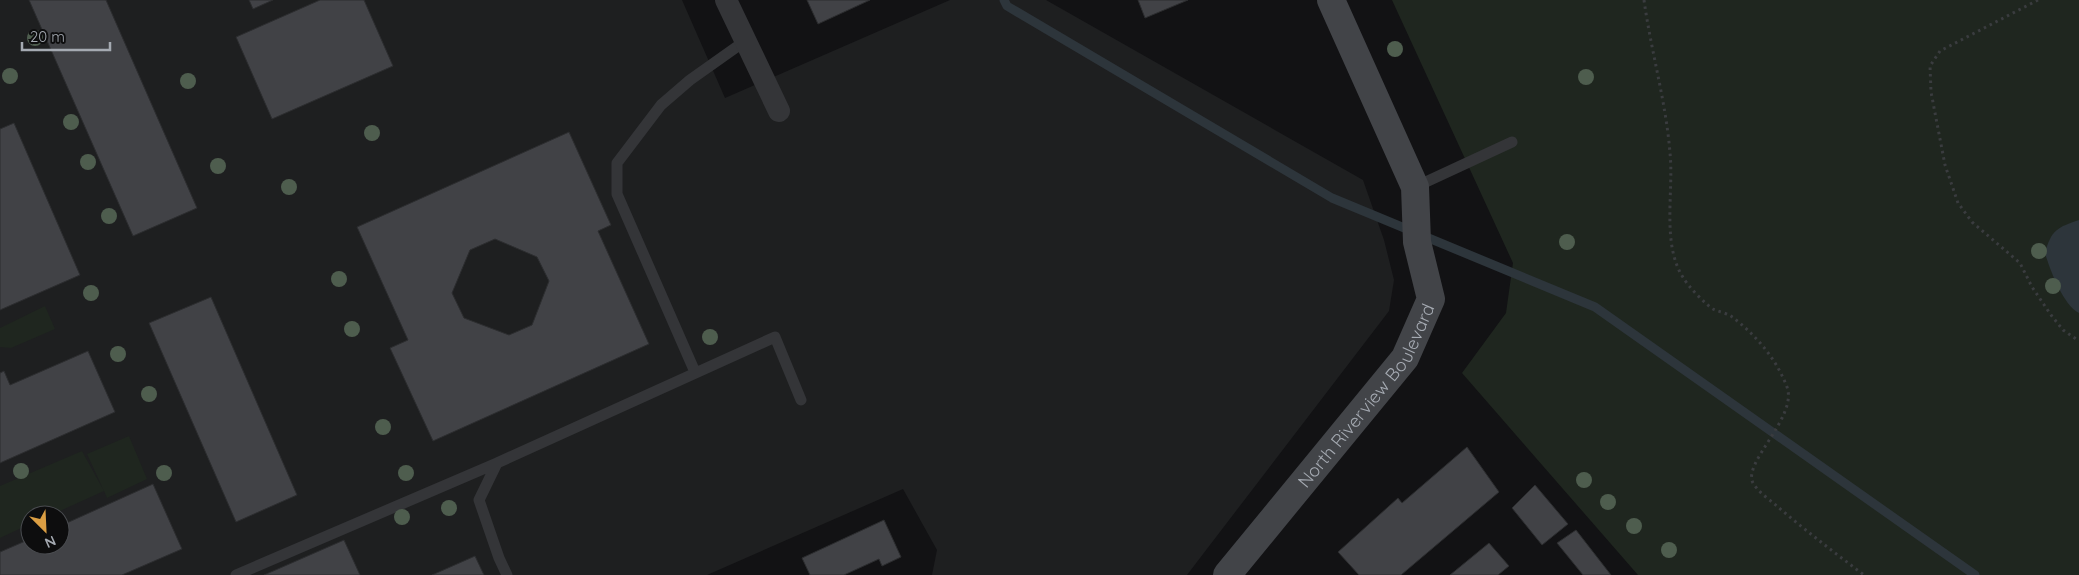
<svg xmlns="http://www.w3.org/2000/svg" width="2079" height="575" font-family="Quicksand,sans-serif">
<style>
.built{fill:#1e1f20;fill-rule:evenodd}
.green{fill:#1f261f}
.water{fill:#2d353b}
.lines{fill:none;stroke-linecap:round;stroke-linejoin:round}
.stream{stroke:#2d353b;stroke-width:9}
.building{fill:#414246;stroke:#2c2d2f;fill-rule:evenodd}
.path{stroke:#3a3c3f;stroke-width:3;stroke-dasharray:2.5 4;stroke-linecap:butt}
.lane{stroke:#343538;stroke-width:11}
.street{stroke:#343538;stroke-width:22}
.secondary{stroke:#424448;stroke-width:28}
.tree{fill:#4e5d4e}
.labels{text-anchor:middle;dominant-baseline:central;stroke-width:4.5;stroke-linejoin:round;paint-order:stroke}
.street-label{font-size:18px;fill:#a5aab2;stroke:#0d0d0e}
</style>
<rect width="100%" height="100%" fill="#121214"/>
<path class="built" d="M0,0H682L725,98L950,0H1046L1363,180L1384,240L1394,280L1389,311L1187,575H932L937,550L903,489L707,575H0ZM30,515H60V545H30Z"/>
<path class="green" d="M1392,0H2079V575H1638L1462,373L1506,313L1513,263Z
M45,306L55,329L11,348L0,347V328Z
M129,436L147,479L107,498L104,491L51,515H30V524L0,538V486L82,451L104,491L87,454Z"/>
<path class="water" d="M2079,220V313C2063,305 2050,270 2045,253C2051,230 2058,227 2079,220Z"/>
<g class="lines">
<path class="stream" d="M1004,0L1007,6L1332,198L1595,307L1975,575"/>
</g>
<path class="building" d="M29,0H106L197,208L133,236Z
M249,0H273L253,9Z
M320,0H364L393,66L272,119L236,37Z
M807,0H870L818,24Z
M1138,0H1188L1145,18Z
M14,123L80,275L0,310V129Z
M569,132L611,225L598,231L649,344L433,441L390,348L408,340L357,227ZM495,239L537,257L549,281L532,325L509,335L464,318L452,293L470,250Z
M211,297L297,495L236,522L149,323Z
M88,351L115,412L0,463V373L4,371L10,385Z
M1467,447L1499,492L1401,575H1359L1338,552L1398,498L1402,503Z
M153,484L182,549L122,575H0V552L30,539V545H60V526Z
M1535,485L1568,524L1542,545L1512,508Z
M884,520L901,557L882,566L879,559L844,575H810L802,558Z
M1576,530L1611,575H1583L1557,543Z
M344,540L360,575H264Z
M1489,543L1509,566L1498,575H1450Z
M475,556L484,575H432Z"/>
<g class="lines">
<path class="path" d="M1644,0C1651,51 1666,102 1670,153C1674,192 1661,245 1684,279C1689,287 1706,305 1713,309C1719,312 1726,313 1731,316C1755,334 1776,358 1787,387C1798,417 1742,463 1753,483C1759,493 1770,500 1778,507C1806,531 1835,553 1864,575
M2038,0L1940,51L1930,66L1931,92L1945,165L1958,203L1972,222L2020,263L2032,287L2051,315L2063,330L2079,341"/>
<path class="lane" d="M1415,187L1512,142
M695,372L617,194V163L661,105L690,80L745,41
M236,575L497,463
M507,575L499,558L479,500L497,463L775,337L801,400"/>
<path class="street" d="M726,0L779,111"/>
<path class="secondary" id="s1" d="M1227,575L1405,358L1431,299L1417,242L1415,187L1331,0"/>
</g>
<g class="tree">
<circle cx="35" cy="38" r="8"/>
<circle cx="1395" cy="49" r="8"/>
<circle cx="10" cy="76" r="8"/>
<circle cx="1586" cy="77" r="8"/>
<circle cx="188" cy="81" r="8"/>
<circle cx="71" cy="122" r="8"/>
<circle cx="372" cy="133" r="8"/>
<circle cx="88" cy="162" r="8"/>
<circle cx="218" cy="166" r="8"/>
<circle cx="289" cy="187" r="8"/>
<circle cx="109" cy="216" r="8"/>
<circle cx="1567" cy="242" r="8"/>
<circle cx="2039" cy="251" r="8"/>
<circle cx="339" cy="279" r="8"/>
<circle cx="2053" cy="286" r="8"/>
<circle cx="91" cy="293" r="8"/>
<circle cx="352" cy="329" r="8"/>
<circle cx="710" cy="337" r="8"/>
<circle cx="118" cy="354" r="8"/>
<circle cx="149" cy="394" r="8"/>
<circle cx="383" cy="427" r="8"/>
<circle cx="21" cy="471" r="8"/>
<circle cx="164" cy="473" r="8"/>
<circle cx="406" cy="473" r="8"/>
<circle cx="1584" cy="480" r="8"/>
<circle cx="1608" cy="502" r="8"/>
<circle cx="449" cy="508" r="8"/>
<circle cx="402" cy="517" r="8"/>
<circle cx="1634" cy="526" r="8"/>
<circle cx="1669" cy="550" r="8"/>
</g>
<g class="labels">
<g class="street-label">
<text stroke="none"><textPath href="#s1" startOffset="228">North Riverview Boulevard</textPath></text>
</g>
</g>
<g transform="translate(45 530) rotate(156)"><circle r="24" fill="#0d0d0e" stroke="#4a4c50"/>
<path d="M0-4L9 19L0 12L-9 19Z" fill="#db9e43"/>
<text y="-8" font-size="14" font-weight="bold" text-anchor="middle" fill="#a5aab2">N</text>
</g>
<path d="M22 42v8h88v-8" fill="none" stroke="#a5aab2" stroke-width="2.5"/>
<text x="30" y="42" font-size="15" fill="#a5aab2" stroke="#0d0d0e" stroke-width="4" paint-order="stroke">20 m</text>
</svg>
